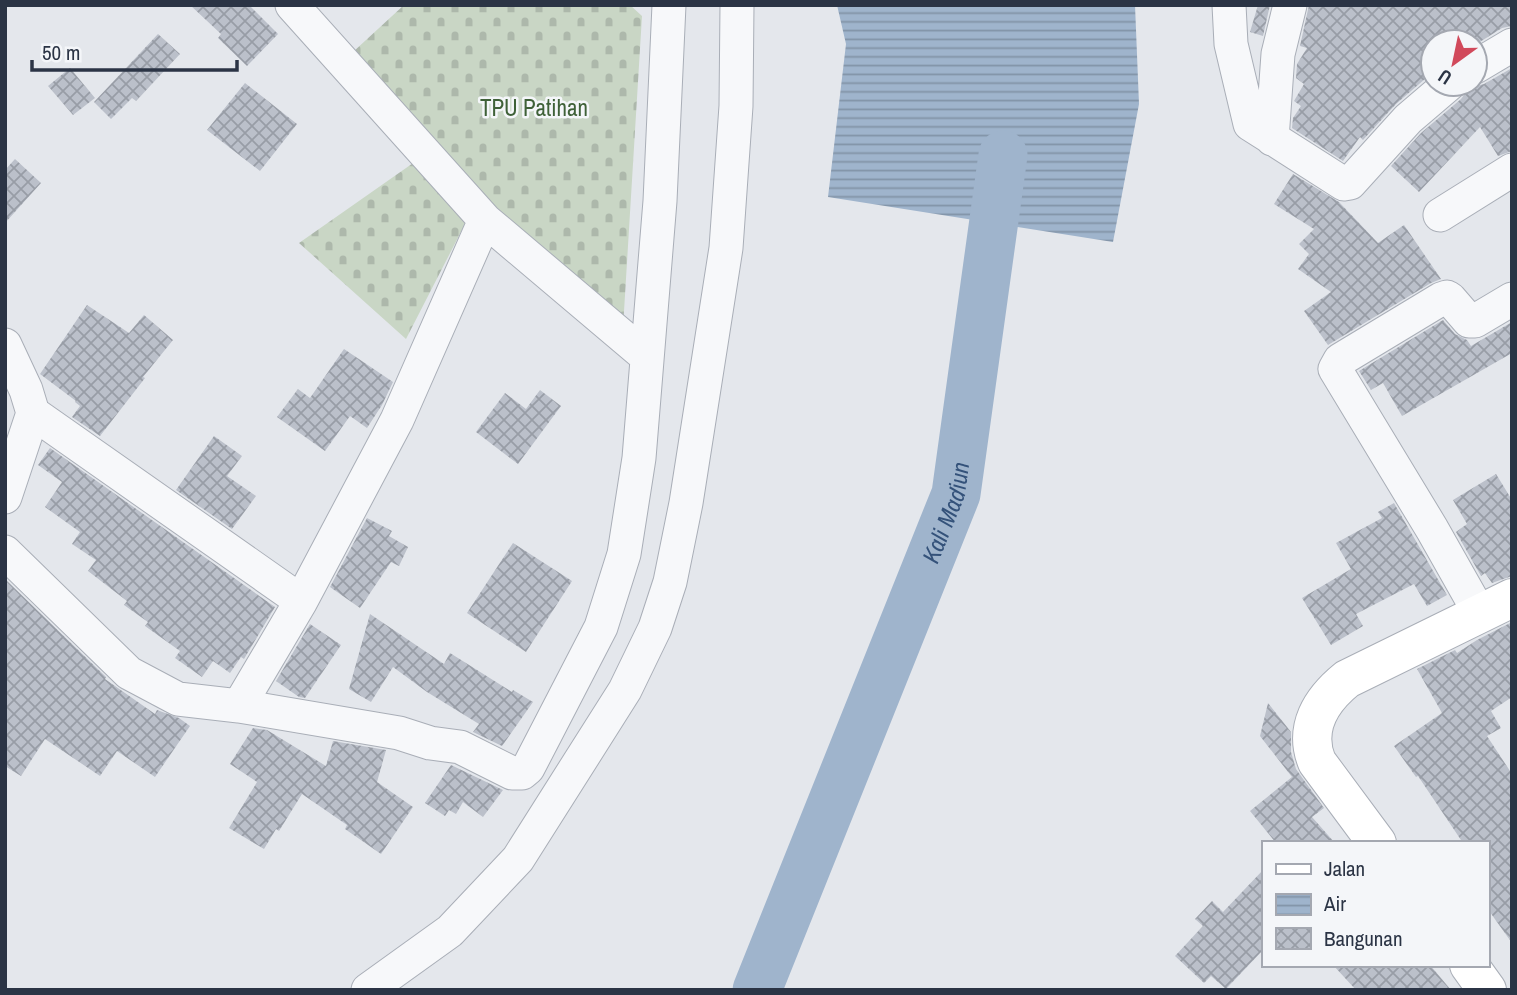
<svg xmlns="http://www.w3.org/2000/svg" width="1517" height="995" font-family="'Archivo Narrow',sans-serif">
<style>
.cemetery{fill:url(#cemetery-stones)}
.water{fill:url(#water-rules)}
.lines{fill:none;stroke-linecap:round;stroke-linejoin:round}
.river{stroke:#9fb4cc;stroke-width:49}
.building{fill:url(#building-cross-hatch)}
.street-casing{stroke:#a9aeb7;stroke-width:35}
.secondary-casing{stroke:#a9aeb7;stroke-width:40}
.street{stroke:#f7f8fa;stroke-width:33}
.secondary{stroke:#fff;stroke-width:38}
.labels{text-anchor:middle;dominant-baseline:central;stroke-width:5;stroke-linejoin:round;paint-order:stroke}
.park-label{font-size:23px;fill:#3f6138;stroke:#f4f6f9}
.water-label{font-size:24px;font-style:italic;fill:#34527a;stroke:#f4f6f9}
</style>
<defs>
<pattern id="cemetery-stones" width="16" height="16" patternUnits="userSpaceOnUse" patternTransform="scale(1.75)"><rect width="16" height="16" fill="#c9d6c5"/><path d="M2 7V4a2 2 0 0 1 4 0v3zM10 15v-3a2 2 0 0 1 4 0v3z" fill="#adb8ab"/></pattern>
<pattern id="water-rules" width="6" height="5" patternUnits="userSpaceOnUse" patternTransform="scale(1.75)"><rect width="6" height="5" fill="#9fb4cc"/><path d="M0 2.5h6" fill="none" stroke="#8293a7"/></pattern>
<pattern id="building-cross-hatch" width="8" height="8" patternUnits="userSpaceOnUse" patternTransform="scale(1.75)"><rect width="8" height="8" fill="#bbc0ca"/><path d="M0 0l8 8M0 8l8-8" fill="none" stroke="#989da6"/></pattern>
</defs>
<rect width="100%" height="100%" fill="#e4e7ec"/>
<path class="cemetery" d="M404,5H630L642,16L623,328L522,248L353,52Z
M416,161L467,220L406,339L299,243Z"/>
<path class="water" d="M837,5H1135L1139,104L1113,242L828,197L846,44Z"/>
<g class="lines">
<path class="river" id="s1" d="M757,990L956,494L1003,155"/>
</g>
<path class="building" d="M190,5H249L278,34L247,66L218,38L221,34Z
M1258,5H1270L1263,36L1250,32Z
M1309,5H1512V26L1502,28L1475,45V42H1433V72L1396,104L1363,140L1360,137L1343,161L1292,128L1293,118L1301,106L1294,101L1304,84L1296,78L1297,64L1307,48L1300,46Z
M158,34L180,54L136,101L132,98L111,119L94,102Z
M70,68L95,98L73,115L48,86Z
M1512,68V151L1498,156L1480,127L1419,192L1391,166L1421,133L1461,99L1467,91L1468,84L1476,86L1484,84Z
M245,83L297,124L260,171L207,130Z
M15,159L41,183L5,223V170Z
M1293,174L1339,202L1378,243L1404,225L1441,279L1431,283L1328,345L1304,311L1331,292L1298,269L1309,254L1299,244L1314,229L1274,204Z
M87,305L129,333L144,315L173,340L143,377L145,378L100,436L72,417L80,406L75,402L76,401L40,374Z
M1443,320L1455,334L1467,340L1471,346L1512,322V353L1402,416L1383,383L1371,390L1359,371Z
M344,349L393,382L382,405L367,428L350,416L325,451L277,417L298,389L310,398Z
M540,390L561,406L518,464L476,432L505,393L526,409Z
M214,436L242,456L227,476L256,496L232,529L176,490Z
M50,448L275,607L244,659L241,657L230,673L213,661L202,677L175,658L180,651L145,626L148,622L124,605L127,601L88,571L96,560L72,544L80,532L45,507L62,482L38,465Z
M1496,474L1512,500V576L1492,583L1485,573L1481,576L1456,532L1467,524L1453,500Z
M1394,503L1447,595L1427,606L1414,584L1356,614L1363,626L1331,645L1302,598L1351,569L1336,543L1382,518L1378,512Z
M367,518L392,531L389,536L408,547L399,566L391,562L360,608L330,587Z
M513,543L572,581L526,652L467,613Z
M5,579L106,677L105,679L155,714L157,710L179,718L190,726L155,777L117,751L100,776L45,739L21,776L5,766Z
M370,614L444,664L450,653L512,692L513,690L533,702L502,746L473,732L479,724L427,692L393,667L371,702L349,689Z
M1512,622V697L1491,711L1501,728L1487,736L1512,774V943L1487,908V843H1463L1418,776L1416,777L1394,746L1442,713L1417,669L1455,650L1457,653L1477,640Z
M310,624L341,645L305,698L299,697L276,681Z
M1268,703L1291,732V752L1296,769L1324,808L1312,817L1335,843H1276L1250,811L1292,777L1260,736Z
M253,728L267,730L326,766L333,741L386,750L377,782L413,807L381,854L345,829L347,825L302,794L279,831L276,829L264,849L229,828L257,782L230,764Z
M451,765L503,790L483,817L463,802L456,814L449,810L445,816L425,803Z
M1263,870V950L1226,989L1211,976L1204,983L1175,956L1203,926L1195,919L1212,901L1223,912Z
M1333,965H1430L1451,990H1356Z"/>
<g class="lines">
<g class="street-casing">
<path id="street" d="M292,5L485,220L647,357
M1229,5L1231,44L1250,124L1344,184L1350,183L1408,119L1449,84
M1475,67L1512,45
M1272,139L1278,54L1290,5
M1440,215L1512,170
M5,345L26,390L33,413
M33,413L301,601
M5,497L33,413
M5,552L129,673L178,699L239,706L399,733L430,743L460,747L512,773H522L528,768L601,627L624,554L639,458L660,201L669,5
M1480,614L1432,529L1335,369L1340,360L1441,299L1447,297L1450,299L1469,321H1475L1512,299
M239,706L301,601L397,420L485,220
M368,990L450,931L518,859L625,690L655,628L670,582L686,503L726,248L736,106L737,5"/>
</g>
<g class="secondary-casing">
<path id="secondary" d="M1377,843L1317,762C1303,728 1321,700 1347,679L1512,598
M1469,965L1487,990"/>
</g>
<use href="#street" class="street"/>
<use href="#secondary" class="secondary"/>
</g>
<g class="labels">
<g class="park-label">
<text x="534" y="107">TPU Patihan</text>
</g>
<g class="water-label">
<text stroke="none"><textPath href="#s1" startOffset="514">Kali Madiun</textPath></text>
</g>
</g>
<rect width="1517" height="995" fill="none" stroke="#2b3445" stroke-width="14"/>
<rect x="1262" y="841" width="228" height="126" fill="#f4f6f9" stroke="#a4a8b1" stroke-width="2"/>
<rect x="1276" y="864" width="35" height="10" fill="#ffffff" stroke="#a4a8b1" stroke-width="2"/>
<text x="1324" y="876" font-size="21" fill="#2b3445">Jalan</text>
<rect x="1276" y="894" width="35" height="21" fill="url(#water-rules)" stroke="#a4a8b1" stroke-width="2"/>
<text x="1324" y="911" font-size="21" fill="#2b3445">Air</text>
<rect x="1276" y="928" width="35" height="21" fill="url(#building-cross-hatch)" stroke="#a4a8b1" stroke-width="2"/>
<text x="1324" y="946" font-size="21" fill="#2b3445">Bangunan</text>
<g transform="translate(1454 63) rotate(213)"><circle r="33" fill="#f4f6f9" stroke="#a4a8b1" stroke-width="2"/>
<path d="M0-5L12 26L0 18L-12 26Z" fill="#d1495b"/>
<text y="-10" font-size="19" font-weight="bold" text-anchor="middle" fill="#2b3445">U</text>
</g>
<path d="M32 60v10h205v-10" fill="none" stroke="#2b3445" stroke-width="3.5"/>
<text x="42" y="60" font-size="21" fill="#2b3445" stroke="#f4f6f9" stroke-width="5" paint-order="stroke">50 m</text>
</svg>
